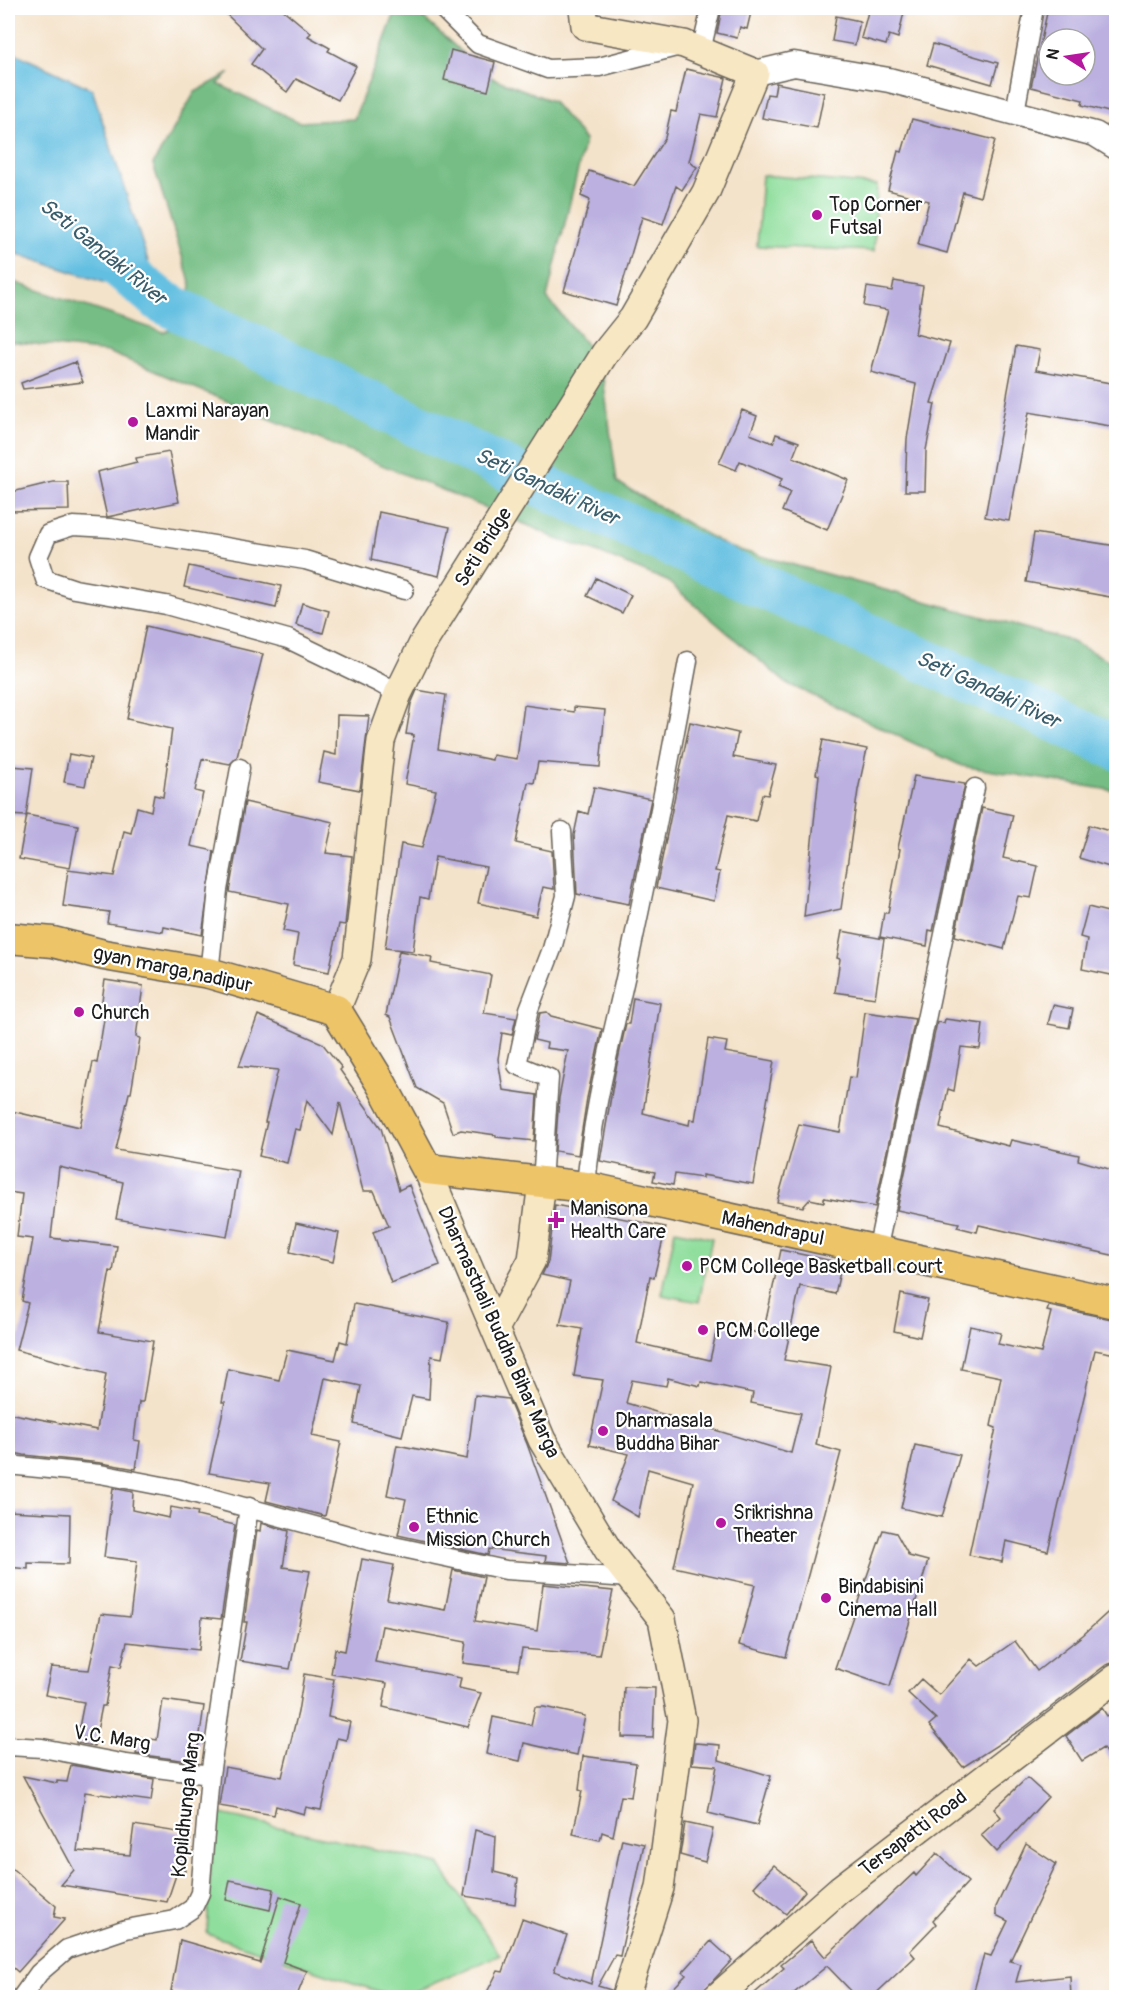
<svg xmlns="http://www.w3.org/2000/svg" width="1124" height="2005" font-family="Pangolin,sans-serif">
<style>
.green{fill:#90de9d;stroke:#567d5c;stroke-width:1.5}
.forest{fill:#74bd84;stroke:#486c50;stroke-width:1.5}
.water{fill:#64bfe1;stroke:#406e7e;stroke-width:1.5}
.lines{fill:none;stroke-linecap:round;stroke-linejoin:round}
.river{stroke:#64bfe1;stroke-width:44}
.building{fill:#bbb0e0;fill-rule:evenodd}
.minor-casing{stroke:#686259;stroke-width:21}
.tertiary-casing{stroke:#686259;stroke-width:27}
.secondary-casing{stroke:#686259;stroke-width:30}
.primary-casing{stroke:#686259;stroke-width:33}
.minor{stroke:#fff;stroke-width:18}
.tertiary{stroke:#fff;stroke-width:24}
.secondary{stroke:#f8e7c3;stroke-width:27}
.primary{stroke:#eec469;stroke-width:30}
.poi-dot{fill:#b5179e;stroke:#fff;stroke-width:2}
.labels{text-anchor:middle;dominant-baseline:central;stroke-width:4.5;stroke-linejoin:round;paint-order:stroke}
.poi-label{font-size:20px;fill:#1c1c1c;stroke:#fff;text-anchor:start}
.street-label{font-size:20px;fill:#1c1c1c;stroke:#fff}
.water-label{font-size:21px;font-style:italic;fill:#395d6b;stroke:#fff}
</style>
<rect width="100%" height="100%" fill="#fff"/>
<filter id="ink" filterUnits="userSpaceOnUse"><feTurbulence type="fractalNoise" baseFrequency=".0167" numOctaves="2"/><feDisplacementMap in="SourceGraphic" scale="12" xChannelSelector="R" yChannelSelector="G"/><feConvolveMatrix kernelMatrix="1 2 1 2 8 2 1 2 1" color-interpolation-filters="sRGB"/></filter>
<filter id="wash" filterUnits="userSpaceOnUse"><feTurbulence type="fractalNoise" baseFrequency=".008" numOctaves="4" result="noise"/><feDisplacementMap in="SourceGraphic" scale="24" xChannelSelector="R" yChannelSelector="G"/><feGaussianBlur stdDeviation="1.35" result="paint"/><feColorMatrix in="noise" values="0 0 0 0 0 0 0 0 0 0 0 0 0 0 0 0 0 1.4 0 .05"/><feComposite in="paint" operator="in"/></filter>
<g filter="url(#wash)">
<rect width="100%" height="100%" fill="#f4e3cb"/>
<path class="green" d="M762,175L877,185L874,251L757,246Z
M675,1230L712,1238L699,1302L662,1295Z
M213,1812L439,1864L500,1955L402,1997H395L207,1934Z"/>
<path class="forest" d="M397,8H412L490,77L552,101L585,140L547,298L601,362L617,482L728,547L1068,640L1116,664V791L962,766L786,683L667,581L592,550L556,539L539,530L108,352L8,341V280L163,332L185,324L191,285L153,164L195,92L230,73L218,84L299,122L354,119Z"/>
<path class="water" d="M8,50L92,89L161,301L8,251Z"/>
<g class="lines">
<path class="river" d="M116,264L161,301L538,484L1116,748"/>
</g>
<g id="blocks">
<path class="building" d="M220,8H281L311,33L308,36L330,48L328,51L356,66L338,100L296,79L287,92L251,64L262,49Z
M722,8H752L747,29L740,27L737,38L717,33Z
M869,8H905L898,38L889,35L886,45L861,38Z
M1048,8H1080L1116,15V114L1082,105L1083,100L1031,87ZM1049,39H1085V75H1049Z
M836,16L860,21L855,45L832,41Z
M933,44L998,63L992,84L927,65Z
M451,50L495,62L488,91L444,80Z
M686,69L726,78L717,117L701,114L689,162L697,167L682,190L676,186L663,224L642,217L616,306L564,291L590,200L581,196L589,171L634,186L665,138L671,111L676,112Z
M776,83L824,93L817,128L762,118L767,94L774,95Z
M912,119L995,140L980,197L963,192L947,253L918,245L929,201L888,190L898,151L902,152Z
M894,281L923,286L915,334L950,343L931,403L935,404L926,450L925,491H905L907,439L916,384L871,372L888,310L864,306L867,287L892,291Z
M1016,346L1040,350L1036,370L1116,384V427L1029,412L1009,521L985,517Z
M75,362L83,382L23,389L21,383Z
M742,410L757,416L750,434L773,443L776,434L799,442L793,457L848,480L827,530L782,511L790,492L778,487L782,479L740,461L736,470L719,463Z
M169,452L179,502L107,517L97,472L137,462L136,458Z
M53,482H68L69,510L8,511V493Z
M379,512L450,527L439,576L371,560Z
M1034,533L1116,546V598L1026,582Z
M189,566L281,586L276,608L184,587Z
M596,578L631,595L622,613L587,596Z
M302,603L329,611L323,633L296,625Z
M146,626L263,654L237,757L230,764L202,759L195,791L203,793L191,846L214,851L202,935L164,927L163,932L107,923L109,912L63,906L68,870L114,876L124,831L131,833L137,807L151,811L154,795L163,797L172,729L127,719Z
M417,690L446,695L438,749L492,760L493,755L517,759L524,705L574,712V707L605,710L600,767L538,762L534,783L528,782L516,843L552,851L554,889L543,887L536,916L478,903L486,867L435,857L428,899L420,897L413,951L385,948L401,844L422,848L436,790L405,784L414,735L406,734L411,704Z
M337,715L369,716L360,790L318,782L324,752L336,755Z
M690,722L738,733L733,757L776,765L768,795L762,794L756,821L728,815L715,871L720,872L714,901L656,888Z
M823,740L867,749L858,790L841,909L804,917L819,775L816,774Z
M69,754L91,758L85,786L64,782Z
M12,766L33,768L26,816L8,815Z
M914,776L965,784L933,931L929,930L927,946L880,937L884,913H888L900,849L898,848Z
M594,787L651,799L629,904L577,894L574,835L579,811L588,814Z
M245,802L333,822L326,853L352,856L345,925L339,924L329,972L293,965L298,934L283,931L289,904L229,892Z
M982,808L1013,815L1003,858L1038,866L1031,898L1018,896L1004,949L955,936Z
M27,815L78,825L70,868L19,859Z
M1089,825L1116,833V869L1079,858Z
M1088,907L1116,914V976L1082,969L1087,939L1080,937Z
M842,931L884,939L875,998L835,992L840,959L837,958Z
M399,951L432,957L431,963L491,975L484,1013L516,1018L512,1035L502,1033L498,1059L503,1090L537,1095L534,1141L496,1137V1135L461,1130L453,1133L443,1103L417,1088L390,1017L386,1015Z
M105,980L143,986L136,1037L140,1038L131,1093H129L116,1150L239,1171L227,1237L116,1219L123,1182L59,1167L51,1238L117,1246L113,1272L110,1271L99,1332L153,1341L143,1402H139L134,1440L140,1441L136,1469L101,1463L24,1455L8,1452V1413L97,1430L106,1374L16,1350L28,1303L22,1301L33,1239L17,1237L22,1194L8,1192V1128L11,1111L80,1127L93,1062L97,1063L106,1007H101Z
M633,998L660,1003L643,1113L689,1125L690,1119L695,1120L708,1039L727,1042L725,1052L774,1061L753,1184L702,1175V1178L675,1174L673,1185L653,1181L655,1172L600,1161L615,1073L626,1024H629Z
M1053,1005L1073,1009L1069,1028L1048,1024Z
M547,1012L551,1016L602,1029L587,1098L578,1155L555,1151L559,1098L568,1051L546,1048L547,1043L534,1040L540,1013Z
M865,1012L915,1019L875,1207L824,1198V1202L810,1199L803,1207L777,1202L799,1124L840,1132L849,1077L856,1078Z
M258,1015L322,1043L342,1068L340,1070L381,1128L399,1190L409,1185L440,1265L391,1283L373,1232L389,1226L374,1191H363L340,1102L333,1135L307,1100L300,1130L295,1129L287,1163L259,1156L267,1122H265L278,1070L239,1066Z
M945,1019L983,1024L980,1049L961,1047L954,1091L948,1089L940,1128L1009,1146L1011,1140L1079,1155L1078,1160L1116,1171V1256L979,1225L977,1232L957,1227L959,1223L897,1210L937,1022L944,1023Z
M555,1205L666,1227L654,1277L650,1276L637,1343L710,1360L718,1324L763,1334L781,1250L842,1263L835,1294L800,1286L784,1360L831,1367L816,1445L841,1452L786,1657L739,1645L755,1585L674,1567L693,1482L648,1469L638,1517L611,1501L629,1454L589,1445L603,1380L574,1376L582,1329L560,1325L570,1281L542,1275L548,1262ZM668,1378L700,1386L701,1382L753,1393L751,1403L801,1413L791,1453L626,1403L632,1380L666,1386Z
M296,1223L339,1233L333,1262L290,1252Z
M901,1294L928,1300L920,1337L894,1331Z
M354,1304L449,1322L442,1358L431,1356L429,1399L412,1396L402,1436L354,1424L361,1386L325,1378L312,1436L341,1442L325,1516L266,1501L270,1483L209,1473L225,1402H222L228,1369L279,1380L287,1350L335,1360L340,1341L347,1343Z
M1049,1306L1116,1320V1354L1095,1350L1048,1551L1006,1541L1002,1562L969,1555L996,1428L991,1426L1001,1377L961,1369L970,1326L1001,1333L998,1344L1041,1353L1051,1312L1047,1311Z
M475,1395L508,1399L527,1444L570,1563L545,1561L546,1556L489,1549L488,1555L398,1535L406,1499L387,1495L397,1445L467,1459Z
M915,1445L960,1455L942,1517L901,1508Z
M113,1488L133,1492L132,1510L169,1518L171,1507L198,1512L197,1516L235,1525L221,1619L202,1617L199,1650L127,1642L121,1667L112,1665L105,1706H102L94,1746L76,1743L84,1702L45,1695L51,1667L89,1670L101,1614L130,1617L137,1561L104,1557Z
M8,1511L70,1514L69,1564L28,1563V1569L8,1567Z
M261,1523L289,1531L283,1567L310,1571L290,1669L240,1661L247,1622H244L257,1530L260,1531Z
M883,1530L896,1533L909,1556L928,1561L890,1687L835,1668Z
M362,1559L394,1565L387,1599L445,1610L453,1570L484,1577L475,1621L537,1631L543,1584L613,1591L599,1655L522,1649L518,1670L463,1663L466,1642L382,1626L375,1662L461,1678L459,1688L481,1693L468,1727L383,1707L387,1683L331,1674L335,1649L345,1651Z
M1116,1605V1662L1106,1665L1024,1728L963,1767L929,1725L936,1719L908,1693L921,1679L939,1695L971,1659L979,1666L1015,1641L1037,1671L1083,1635Z
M304,1674L334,1679L328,1717L350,1722L346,1740L337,1738L321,1810L306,1807L304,1814L276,1806L274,1815L219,1806L225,1767L282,1777L298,1712Z
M624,1687L655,1688L653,1738L622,1737Z
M163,1700L204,1706L196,1762L136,1754L139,1737L157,1740Z
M535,1707H544L585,1716L577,1755L524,1743L520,1761L486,1754L493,1717L531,1725Z
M1102,1708L1107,1716L1116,1710V1769L1103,1748L1082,1761L1066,1736Z
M695,1743L720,1745L719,1760L771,1776L757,1825L708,1813L717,1766L692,1764Z
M583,1756L636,1763L631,1797L621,1796L613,1836L602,1832L600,1840L573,1834L582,1791L579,1790Z
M71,1765L154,1779L151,1801L85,1792L77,1851L130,1855L134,1825L191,1834L185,1871L178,1869L167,1902L61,1885L74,1870L23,1776L57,1783V1781L67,1782Z
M1027,1778L1048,1797L997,1852L981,1835L1001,1817L994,1809Z
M685,1823L713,1829L705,1862L680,1855Z
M475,1830L496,1836L494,1872L518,1878L515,1904L464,1896Z
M622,1839L644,1844L620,1956L615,1955L598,1986L611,1990L610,1998H484L498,1971L503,1972L522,1919L567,1935L554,1971L591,1984Z
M1026,1844L1056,1864L1010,1961L1021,1964L1016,1982L1070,1976L1071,1998H972L984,1954L991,1956L1008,1921L996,1915V1907Z
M937,1853L968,1882L933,1920L936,1924L910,1951L915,1957L871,1998H858L827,1966L788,1998H749L784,1968L781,1965L811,1940L825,1957L914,1873L916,1876Z
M8,1865L56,1906L54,1917L65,1919L18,1972L8,1963Z
M774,1865L805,1891L786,1914L754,1887Z
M230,1880L274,1889L270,1910L226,1900Z
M280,1896L301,1903L283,1962L307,1971L296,1998H184L185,1994L171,1991L180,1940L260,1963Z
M711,1941L732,1960L697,1998H664L686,1975L683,1972Z"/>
</g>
</g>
<g filter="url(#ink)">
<use href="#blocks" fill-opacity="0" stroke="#686259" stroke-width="1.5"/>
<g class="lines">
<g class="minor-casing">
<path id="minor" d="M442,8L478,44L548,69L599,67L676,47
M701,51L711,8
M1015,112L1034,8
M398,694L379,683L288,639L166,605L75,589L45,579L38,557L48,534L73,526L111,528L305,560L404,590
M209,973L218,890L240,768
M542,1183L549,1078L517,1065L529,1009L552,949L566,896L562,831
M586,1187C592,1109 614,1032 630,956C651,858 670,760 688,661
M877,1251L975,788
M8,1465L100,1474L178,1489L370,1541L506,1570L630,1578
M8,1746L42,1748L126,1764L210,1775
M21,1998L39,1973L67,1949L126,1929L175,1920L193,1908L200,1893L210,1775L249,1507"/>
</g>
<g class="tertiary-casing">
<path id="tertiary" d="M755,73L794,64L889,80L1095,134L1116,147"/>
</g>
<g class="secondary-casing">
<path id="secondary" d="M336,1010L357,959L381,741L398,694L423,643L438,619L605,353L633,318L706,192L755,73L684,44L585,26L583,8
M427,1169L542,1440L608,1550L662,1619L682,1720L660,1888L625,1998
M495,1329L532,1260L542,1183
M716,1998L840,1889L1116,1678"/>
</g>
<g class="primary-casing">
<path id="primary" d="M8,938L53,942L104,955L209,973L336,1010L382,1085L427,1169L586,1187L1116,1303"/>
</g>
<use href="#minor" class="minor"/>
<use href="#tertiary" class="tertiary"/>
<use href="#secondary" class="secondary"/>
<use href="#primary" class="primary"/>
</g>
</g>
<g class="poi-dot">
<circle cx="817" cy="215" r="6"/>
<circle cx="133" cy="422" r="6"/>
<circle cx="79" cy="1012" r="6"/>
<path d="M553 1211h6v6h6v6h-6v6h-6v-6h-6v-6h6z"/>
<circle cx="687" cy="1266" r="6"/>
<circle cx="703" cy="1330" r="6"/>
<circle cx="603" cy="1431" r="6"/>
<circle cx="721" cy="1523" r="6"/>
<circle cx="414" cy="1527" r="6"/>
<circle cx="826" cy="1598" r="6"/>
</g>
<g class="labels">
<g class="poi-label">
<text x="829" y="204">Top Corner<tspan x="829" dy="23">Futsal</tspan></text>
<text x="145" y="410">Laxmi Narayan<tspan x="145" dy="23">Mandir</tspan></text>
<text x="91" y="1012">Church</text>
<text x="570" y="1208">Manisona<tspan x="570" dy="23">Health Care</tspan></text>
<text x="699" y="1266">PCM College Basketball court</text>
<text x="715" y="1330">PCM College</text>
<text x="615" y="1420">Dharmasala<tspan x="615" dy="23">Buddha Bihar</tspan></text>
<text x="733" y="1512">Srikrishna<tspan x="733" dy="23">Theater</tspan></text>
<text x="426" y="1516">Ethnic<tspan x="426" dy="23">Mission Church</tspan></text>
<text x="838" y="1586">Bindabisini<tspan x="838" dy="23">Cinema Hall</tspan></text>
</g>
<g class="street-label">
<text transform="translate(483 547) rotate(-58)">Seti Bridge</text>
<text transform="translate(173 969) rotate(12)">gyan marga,nadipur</text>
<text transform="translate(773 1228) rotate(12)">Mahendrapul</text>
<text transform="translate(499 1332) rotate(66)">Dharmasthali Buddha Bihar Marga</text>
<text transform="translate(112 1738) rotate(9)">V.C. Marg</text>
<text transform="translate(186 1805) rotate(-84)">Kopildhunga Marg</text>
<text transform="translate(913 1833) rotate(-37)">Tersapatti Road</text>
</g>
<g class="water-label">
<text transform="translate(103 252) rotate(39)">Seti Gandaki River</text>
<text transform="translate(547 487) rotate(25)">Seti Gandaki River</text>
<text transform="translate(988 690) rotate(25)">Seti Gandaki River</text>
</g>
</g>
<rect width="1124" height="2005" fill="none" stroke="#fff" stroke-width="30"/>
<g transform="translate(1067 57) rotate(282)"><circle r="28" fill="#ffffff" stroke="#a4a4a4" stroke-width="1.5"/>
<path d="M0-4.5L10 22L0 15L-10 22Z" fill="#b5179e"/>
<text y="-9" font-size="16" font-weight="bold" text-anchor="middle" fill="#1c1c1c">N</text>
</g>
</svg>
